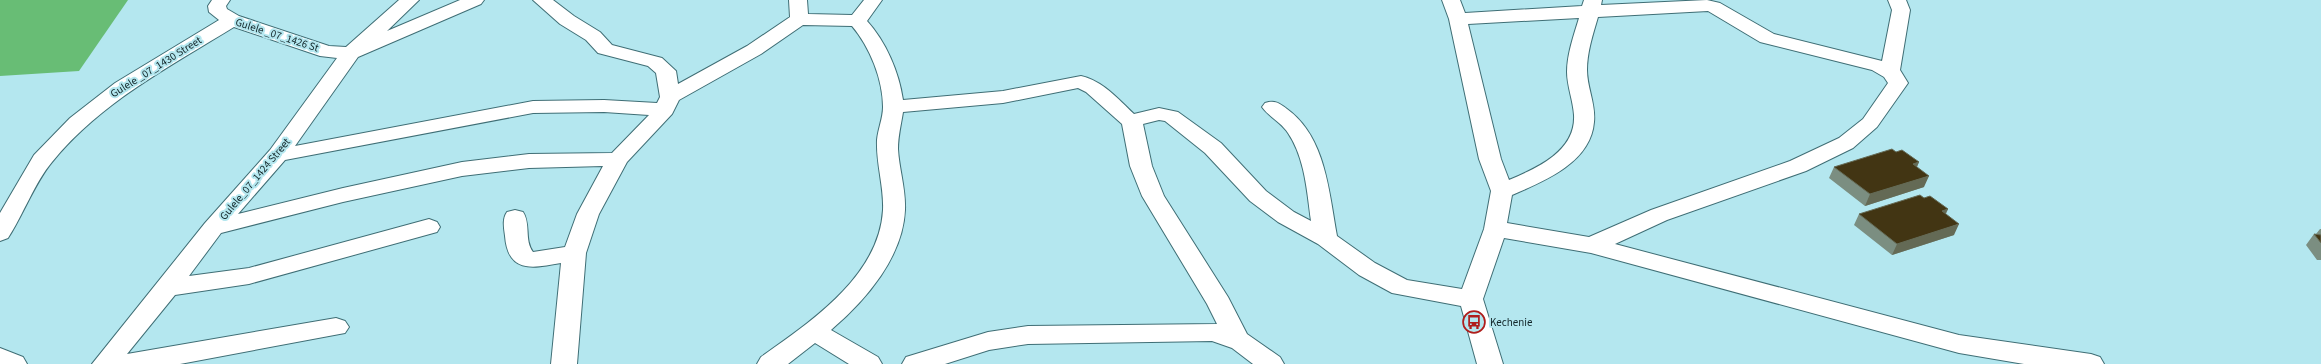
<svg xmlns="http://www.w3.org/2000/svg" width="2321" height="364" font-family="'Source Sans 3',sans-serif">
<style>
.forest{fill:#68bd75}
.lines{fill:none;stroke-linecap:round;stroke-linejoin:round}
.minor-casing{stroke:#3f6e75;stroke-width:2}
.minor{fill:#fff;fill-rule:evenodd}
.wall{fill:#7b8e81}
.shaded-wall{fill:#646a55}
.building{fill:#423513;stroke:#646a55}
.labels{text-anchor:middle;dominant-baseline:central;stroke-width:4;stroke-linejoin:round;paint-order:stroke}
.street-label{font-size:11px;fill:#122629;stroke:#b4e7ef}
.poi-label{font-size:11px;fill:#122629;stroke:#b4e7ef;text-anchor:start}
</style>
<rect width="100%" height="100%" fill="#b4e7ef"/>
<path class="forest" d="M0,0H128L79,71L0,76Z"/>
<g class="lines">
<g class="minor-casing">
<path id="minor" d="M212,0H230L226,6L227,9L239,16L329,46L346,47L399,0H419L387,31L460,0H484L481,4L358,57L295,146L533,101L604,100L657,103L660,97L656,73L648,66L598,53L586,40L560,24L533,0H553L574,16L600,32L612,45L662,58L676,71L678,84L747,46L790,17L789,0H807L808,14L852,15L864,0H882L867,21C886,42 899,72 903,100L1003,91L1081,76C1103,81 1118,99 1134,114L1159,108L1178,112L1221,143L1266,191L1294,212L1311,221C1307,192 1305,158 1288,133C1281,122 1269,117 1262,107L1265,103C1275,100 1279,103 1287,109C1326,137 1329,193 1337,236L1375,263L1407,280L1462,289L1484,229L1491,191L1479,159L1449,19L1442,0H1460L1465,13L1582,6L1584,0H1602L1601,5L1707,0L1720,3L1774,34L1882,61L1892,10L1888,0H1906L1910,10L1900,70L1908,83L1877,127L1853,148L1806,171L1667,220L1615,244L1959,335L2091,354L2100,357L2104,364H2024L1959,353L1591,253L1504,238L1483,299L1503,364H1477L1461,306L1392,293L1359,275L1318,244L1278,222L1250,201L1205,153L1165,121L1159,120L1143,124L1152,166L1164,196L1228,297L1247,334L1280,357L1284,364H1253L1232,348L1212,341L1028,344L989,350L945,364H902L906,357L988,332L1028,326L1217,324L1207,304L1142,196L1130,166L1122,124L1086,92L1078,88L1003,103L903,112C901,125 898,136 898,149C899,169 906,189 905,210C903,257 866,300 831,330L878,357L882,364H849L815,343L788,364H757L761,357C810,322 879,277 883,210C884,186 876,164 877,140C878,129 883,118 883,107C883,80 870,47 852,26L803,25L761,54L679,100L672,114L627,162L599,214L586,253L577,364H551L561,263C533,268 508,274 505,236C504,228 502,219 507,212L515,210L523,212C531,224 524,240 533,252L565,247L577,214L603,166L529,168L462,176L343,202L221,233L189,276L249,268L429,219L437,222L440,227L437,232L249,284L175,295L127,354L336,318L345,321L349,327L345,333L180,364H92L205,223L270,150L337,58L320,56L234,27C169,67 101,102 52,162C35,182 23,215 8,238L0,241V213L34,155L70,118L115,83L219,20L209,12L208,6ZM1708,11L1760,42L1872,70L1884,77L1888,83L1863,119L1839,138L1790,161L1651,210L1589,237L1507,223L1512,195C1545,181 1591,162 1594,122C1596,104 1587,88 1587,70C1587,52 1593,34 1598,17ZM1579,18C1574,35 1567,54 1567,72C1567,86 1573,100 1574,115C1576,151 1537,168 1509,180L1501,159L1468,24ZM604,112L649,115L612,153L529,154L462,162L343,188L238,214L285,160L533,113Z
M0,348L23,357L27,364H0Z"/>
</g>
<use href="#minor" class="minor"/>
</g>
<path class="wall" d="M1896,152L1919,162L1917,167L1924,187L1865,206L1829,178L1834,167Z
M1924,198L1948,209L1946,214L1954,235L1892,255L1854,225L1859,214Z
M2320,229H2321V260H2317L2306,245L2314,234H2316Z"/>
<path class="shaded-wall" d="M1919,162L1914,173L1913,164Z
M1929,176L1924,187L1865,206L1870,194Z
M1948,209L1942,220V211Z
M1959,224L1954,235L1892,255L1897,244Z"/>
<path class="building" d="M1892,149L1896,152L1902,150L1919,162L1913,164L1929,176L1870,194L1834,167Z
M1920,195L1924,198L1930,196L1948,209L1942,211L1959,224L1897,244L1859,214Z
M2314,234L2321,235V243Z"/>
<defs>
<g id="bus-ring" transform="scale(1.15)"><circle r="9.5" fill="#b4e7ef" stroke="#af1e1c" stroke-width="1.5"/><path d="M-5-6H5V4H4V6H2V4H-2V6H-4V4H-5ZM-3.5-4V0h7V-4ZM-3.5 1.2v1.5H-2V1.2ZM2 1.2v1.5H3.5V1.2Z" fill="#af1e1c"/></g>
</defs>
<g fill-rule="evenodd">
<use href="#bus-ring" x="1474" y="322"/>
</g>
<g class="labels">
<g class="street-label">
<text transform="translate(277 35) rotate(18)">Gulele _07_1426 St</text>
<text transform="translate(156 67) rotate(-32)">Gulele _07_1430 Street</text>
<text transform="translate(255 179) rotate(-50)">Gulele_07_1424 Street</text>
</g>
<g class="poi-label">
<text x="1490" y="322">Kechenie</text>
</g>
</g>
</svg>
